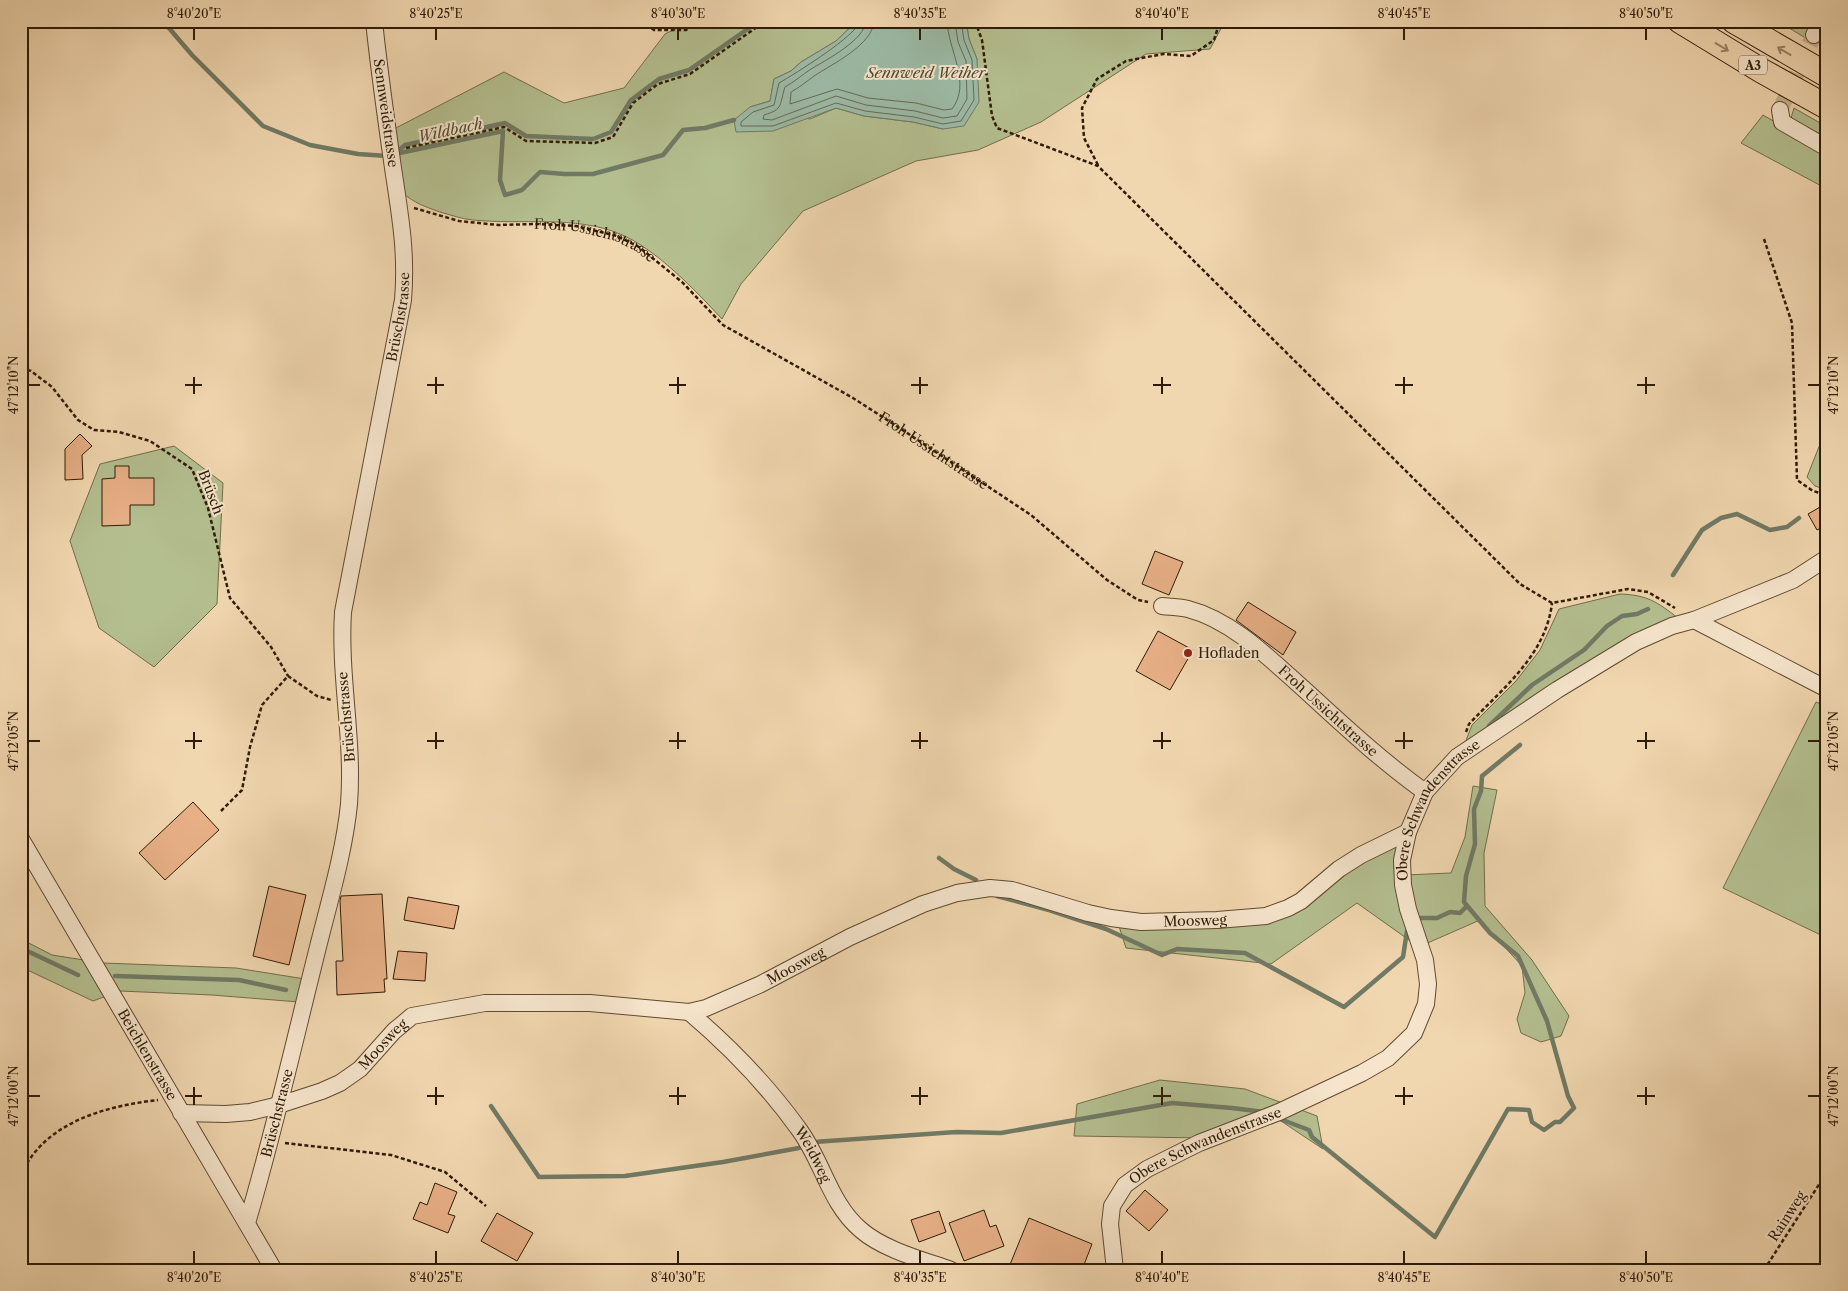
<svg xmlns="http://www.w3.org/2000/svg" width="1848" height="1291" font-family="'Libre Caslon Text',serif">
<style>
.green{fill:#b4bf90;stroke:#726d4a}
.water{fill:#9cbaa6;stroke:#707a65}
.lines{fill:none;stroke-linecap:round;stroke-linejoin:round}
.shore{stroke:#666a55;stroke-width:1}
.stream{stroke:#707a65;stroke-width:4.5}
.building{fill:#e8b087;stroke:#2f1b04}
.minor-tunnel{stroke:#cab18e;stroke-width:16;stroke-dasharray:16 8;stroke-linecap:butt}
.minor-casing{stroke:#604a2f;stroke-width:18}
.highway-casing{stroke:#2f1b04;stroke-width:26}
.path{stroke:#2f1b04;stroke-width:2.5;stroke-dasharray:4 2.5;stroke-linecap:butt}
.minor{stroke:#f6e5cc;stroke-width:16}
.highway{stroke:#f1d7b0;stroke-width:24}
.oneway{stroke:#9a8263}
.ticks{fill:none;stroke:#2f1b04;stroke-width:2}
.poi-dot{fill:#8f2418;stroke:#f6e5cc;stroke-width:2}
.labels{text-anchor:middle;dominant-baseline:central;stroke-width:4;stroke-linejoin:round;paint-order:stroke}
.shield{fill:#f6e5cc;stroke:#6b5840;stroke-width:1}
.shield-label{font-size:12px;font-weight:bold;fill:#2f1b04}
.street-label{font-size:14px;fill:#2f1b04;stroke:#f6e5cc}
.poi-label{font-size:14px;fill:#2f1b04;stroke:#f6e5cc;text-anchor:start}
.water-label{font-size:15px;font-style:italic;fill:#504b35;stroke:#f6e5cc}
.neatline{fill:none;stroke:#2f1b04;stroke-width:2}
.ticks-label{font-size:12px;text-anchor:middle;fill:#2f1b04}
</style>
<rect width="100%" height="100%" fill="#f1d7b0"/>
<filter id="stains"><feTurbulence type="fractalNoise" baseFrequency=".004" numOctaves="4"/><feColorMatrix values="0 0 0 0 .2 0 0 0 0 .09 0 0 0 0 .02 0 0 0 .5 -.17"/></filter>
<radialGradient id="worn" r=".72"><stop offset=".6" stop-color="#630" stop-opacity="0"/><stop offset="1" stop-color="#630" stop-opacity=".3"/></radialGradient>
<path class="green" d="M692,21H857L836,41L801,62L791,71L774,79L770,101L750,107L810,119L836,108L864,116L913,122L943,129L977,59L969,39L966,21H1225L1210,49L1146,54L1041,122L978,150L916,161L803,211L741,284L722,319C696,291 655,248 620,234C575,215 521,225 473,220C462,219 451,215 440,212C426,207 414,203 403,193L392,130L504,72L564,103L624,88L665,34Z
M1778,21H1807L1811,28L1807,39Z
M1794,108L1827,127V138L1791,118Z
M1763,115L1827,152V189L1741,143Z
M1827,388V490L1815,486L1807,477L1826,429Z
M174,446L223,483L217,604L154,667L99,628L70,541L100,464Z
M1620,594C1648,595 1657,602 1678,618L1463,748L1472,725L1516,681L1540,650L1559,609Z
M1816,702L1827,706V938L1723,888Z
M1473,786L1497,790L1484,853L1485,906L1532,960L1569,1016L1561,1036L1541,1042L1521,1033L1517,1019L1525,993L1522,966L1480,920L1423,945H1416L1357,903L1271,964L1126,948L1118,923L1267,919L1343,870L1404,838L1405,875L1451,873L1465,837Z
M21,939L52,955L103,963L236,968L305,979L299,1002L212,995L120,991L93,1001L21,967Z
M1160,1080L1245,1089L1317,1116L1323,1149L1275,1117L1204,1138L1074,1136L1077,1104Z"/>
<path class="water" d="M857,21H966L969,39L977,59L979,102L964,126L943,129L913,122L864,116L836,108L773,131L736,132L734,120L750,107L770,101L774,79L791,71L801,62L836,41Z"/>
<g class="lines">
<path class="shore" d="M860,21C858,35 793,75 779,83L774,105L753,112L741,122V126H773L836,103L865,111L914,117L943,124L961,121L974,100L972,60L964,40L961,21
M866,21C865,40 826,60 811,69C802,75 794,82 785,87C779,105 784,109 764,115L763,119L772,120L836,96L866,105L915,111L943,118L957,116L967,99L966,61L958,42L955,21
M874,21C873,45 832,64 814,76C806,82 800,87 791,92L790,104L837,89L868,98L916,103L944,110L952,109C972,83 948,50 947,21"/>
<path class="stream" d="M163,21L192,55L263,126L310,145L358,154L387,156
M395,154L503,131L500,180L505,195L522,190L540,172L564,174H593L663,155L683,130L705,128L734,120
M395,154L405,145L505,123L526,136L593,139L611,132L631,100L659,79L689,70L759,21
M1673,575L1702,530L1721,518L1737,514L1770,530L1787,527L1799,518
M1489,726L1532,685L1584,650L1607,626L1622,616L1637,614L1648,609
M939,858L954,869L976,880
M997,896L1049,910L1106,929L1162,955L1177,949L1245,953L1344,1007L1403,957L1407,931
M1418,918H1437L1450,912L1460,913L1467,906
M21,948L78,975
M115,976L239,980L286,990
M491,1106L539,1177L625,1176L723,1162L799,1148L805,1145
M1280,1119L1309,1130L1312,1137L1435,1237L1508,1109L1529,1110L1532,1122L1544,1130L1555,1122H1560L1574,1108L1568,1096L1547,1021L1518,956L1490,933L1464,902L1466,876L1475,844L1474,809L1481,791L1482,776L1520,745
M814,1142L956,1132L1001,1133L1172,1103L1232,1108L1264,1112"/>
</g>
<path class="building" d="M80,434L92,446L82,455L83,479L65,480V449Z
M115,466H129V478H154V505H130V525L102,526V479L115,478Z
M1827,503V525L1817,530L1808,514Z
M1155,551L1183,562L1169,595L1142,584Z
M1248,602L1296,632L1283,655L1236,620Z
M1158,631L1193,650L1170,690L1136,671Z
M193,802L219,830L165,880L139,853Z
M269,886L306,895L289,965L253,956Z
M382,894L387,979H384L385,992L337,995L336,961H343L340,901L341,896Z
M408,897L459,906L454,929L404,920Z
M398,951L427,953L425,981L393,979Z
M435,1183L457,1192L448,1214L455,1216L448,1233L413,1219L420,1202L427,1205Z
M1145,1190L1168,1210L1149,1231L1126,1211Z
M984,1210L990,1227L996,1225L1004,1246L964,1261L949,1223Z
M939,1211L946,1232L919,1242L911,1220Z
M497,1213L533,1233L517,1261L481,1241Z
M1029,1218L1092,1244L1082,1270H1016L1009,1267Z"/>
<g class="lines">
<path class="minor-tunnel" d="M1780,110L1814,35"/>
<g class="minor-casing">
<g id="minor">
<path d="M1814,35L1822,21"/>
<path d="M1780,110L1782,122L1827,148"/>
<path id="s2" d="M1162,606C1170,607 1180,607 1188,609C1234,621 1272,661 1306,691C1344,726 1383,762 1425,792"/>
<path d="M1694,620L1827,689"/>
<path id="s3" d="M21,839L274,1270"/>
<path id="s4" d="M689,1012C729,1046 767,1085 798,1128C823,1161 829,1203 861,1230C884,1250 923,1260 951,1270"/>
<path id="s5" d="M181,1113L226,1114L250,1112L279,1105L322,1091L340,1083L360,1069L394,1031L412,1016L485,1003H590L689,1012L706,1008L761,984L850,937L923,904L957,893L990,888L1012,890L1088,913L1111,918L1141,922L1217,920L1266,916L1288,908L1301,901L1339,869L1361,855L1408,832"/>
<path id="s6" d="M247,1223C273,1136 293,1047 315,959C327,909 344,855 349,804C354,740 339,676 343,612L403,300C407,252 400,215 393,168C386,119 379,70 374,21"/>
<path id="s7" d="M1115,1270L1110,1224L1112,1206L1125,1185L1147,1169L1199,1143L1279,1112L1362,1073L1388,1058L1414,1033L1426,1004L1428,984L1425,960L1408,909L1403,885L1402,860L1408,832L1425,792L1457,757L1557,690L1636,642L1672,626L1694,620L1793,580L1827,558"/>
</g>
</g>
<g class="highway-casing">
<path id="highway" d="M1680,21L1762,71L1827,107
M1734,21L1827,75"/>
</g>
<g class="path">
<path d="M641,21L654,30H686L701,21"/>
<path d="M975,21L982,40L992,116L997,128L1098,166L1520,584L1552,603L1628,589L1648,592L1675,608"/>
<path d="M406,148L504,127L526,141L595,143L613,137L633,103L658,84L690,74L757,27L770,21"/>
<path d="M1098,165L1084,138L1082,108L1097,79L1126,61L1163,54L1191,56L1214,40L1220,21"/>
<path id="s1" d="M414,208L459,221L498,225L537,224L576,226L617,236L639,247L682,282L723,325L853,398L895,425L1031,515L1107,580L1138,600L1148,602"/>
<path d="M1764,239L1792,323L1797,480L1813,491L1827,495"/>
<path d="M21,368L31,371L52,387L78,420L94,430L119,432L150,441L192,469L208,508L230,598L271,647L288,676"/>
<path d="M1466,732L1469,724C1503,688 1546,655 1552,603"/>
<path d="M221,811L242,790L250,747L262,705L288,676L317,696L331,700"/>
<path d="M285,1143L391,1155L445,1172L486,1206"/>
<path d="M21,1175C44,1122 106,1106 158,1100"/>
<path d="M1764,1270L1827,1172"/>
</g>
<use href="#minor" class="minor"/>
<use href="#highway" class="highway"/>
</g>
<defs><path id="oneway-shaft" d="M-6 0H5M1.5-3L5.5 0L1.5 3" fill="none" stroke-width="1.6" stroke-linecap="round" stroke-linejoin="round" transform="scale(1.25)"/></defs>
<g class="oneway">
<use href="#oneway-shaft" transform="translate(1722 47) rotate(31)"/>
<use href="#oneway-shaft" transform="translate(1784 51) rotate(-149)"/>
</g>
<path class="ticks" d="M194,28V40M436,28V40M678,28V40M920,28V40M1162,28V40M1404,28V40M1646,28V40M194,377V394M436,377V394M678,377V394M920,377V394M1162,377V394M1404,377V394M1646,377V394M28,385H40M185,385H202M427,385H444M669,385H686M911,385H928M1153,385H1171M1395,385H1413M1637,385H1655M1808,385H1820M194,732V749M436,732V749M678,732V749M920,732V749M1162,732V749M1404,732V749M1646,732V749M28,741H40M185,741H202M427,741H444M669,741H686M911,741H928M1153,741H1171M1395,741H1413M1637,741H1655M1808,741H1820M194,1087V1105M436,1087V1105M678,1087V1105M920,1087V1105M1162,1087V1105M1404,1087V1105M1646,1087V1105M28,1096H40M185,1096H202M427,1096H444M669,1096H686M911,1096H928M1153,1096H1171M1395,1096H1413M1637,1096H1655M1808,1096H1820M194,1251V1264M436,1251V1264M678,1251V1264M920,1251V1264M1162,1251V1264M1404,1251V1264M1646,1251V1264"/>
<circle class="poi-dot" cx="1188" cy="653" r="5"/>
<g class="labels">
<rect class="shield" x="1739" y="55.5" width="28" height="19" rx="4"/>
<g class="shield-label">
<text x="1753" y="65">A3</text>
</g>
<g class="street-label">
<text transform="translate(386 113) rotate(82)">Sennweidstrasse</text>
<text stroke="none"><textPath href="#s1" startOffset="186">Froh Ussichtstrasse</textPath></text>
<text stroke="none"><textPath href="#s6" startOffset="924">Brüschstrasse</textPath></text>
<text stroke="none"><textPath href="#s1" startOffset="591">Froh Ussichtstrasse</textPath></text>
<text transform="translate(211 492) rotate(69)">Brüsch</text>
<text stroke="none"><textPath href="#s2" startOffset="201">Froh Ussichtstrasse</textPath></text>
<text transform="translate(346 717) rotate(-95)">Brüschstrasse</text>
<text stroke="none"><textPath href="#s7" startOffset="659">Obere Schwandenstrasse</textPath></text>
<text stroke="none"><textPath href="#s5" startOffset="1078">Moosweg</textPath></text>
<text stroke="none"><textPath href="#s5" startOffset="658">Moosweg</textPath></text>
<text stroke="none"><textPath href="#s5" startOffset="222">Moosweg</textPath></text>
<text stroke="none"><textPath href="#s3" startOffset="250">Beichlenstrasse</textPath></text>
<text stroke="none"><textPath href="#s6" startOffset="114">Brüschstrasse</textPath></text>
<text stroke="none"><textPath href="#s7" startOffset="179">Obere Schwandenstrasse</textPath></text>
<text stroke="none"><textPath href="#s4" startOffset="190">Weidweg</textPath></text>
<text transform="translate(1787 1216) rotate(-57)">Rainweg</text>
</g>
<g class="poi-label">
<text x="1198" y="653">Hofladen</text>
</g>
<g class="water-label">
<text x="926" y="72">Sennweid Weiher</text>
<text transform="translate(450 130) rotate(-12)">Wildbach</text>
</g>
</g>
<rect width="1848" height="1291" fill="none" stroke="#f1d7b0" stroke-width="55"/>
<rect x="28" y="28" width="1792" height="1236" class="neatline"/>
<g class="ticks-label">
<text x="194" y="18">8°40'20"E</text>
<text x="436" y="18">8°40'25"E</text>
<text x="678" y="18">8°40'30"E</text>
<text x="920" y="18">8°40'35"E</text>
<text x="1162" y="18">8°40'40"E</text>
<text x="1404" y="18">8°40'45"E</text>
<text x="1646" y="18">8°40'50"E</text>
<text transform="translate(14 385) rotate(-90)" y="4">47°12'10"N</text>
<text transform="translate(1834 385) rotate(-90)" y="4">47°12'10"N</text>
<text transform="translate(14 741) rotate(-90)" y="4">47°12'05"N</text>
<text transform="translate(1834 741) rotate(-90)" y="4">47°12'05"N</text>
<text transform="translate(14 1096) rotate(-90)" y="4">47°12'00"N</text>
<text transform="translate(1834 1096) rotate(-90)" y="4">47°12'00"N</text>
<text x="194" y="1282">8°40'20"E</text>
<text x="436" y="1282">8°40'25"E</text>
<text x="678" y="1282">8°40'30"E</text>
<text x="920" y="1282">8°40'35"E</text>
<text x="1162" y="1282">8°40'40"E</text>
<text x="1404" y="1282">8°40'45"E</text>
<text x="1646" y="1282">8°40'50"E</text>
</g>
<rect width="100%" height="100%" filter="url(#stains)"/>
<rect width="100%" height="100%" fill="url(#worn)"/>
</svg>
